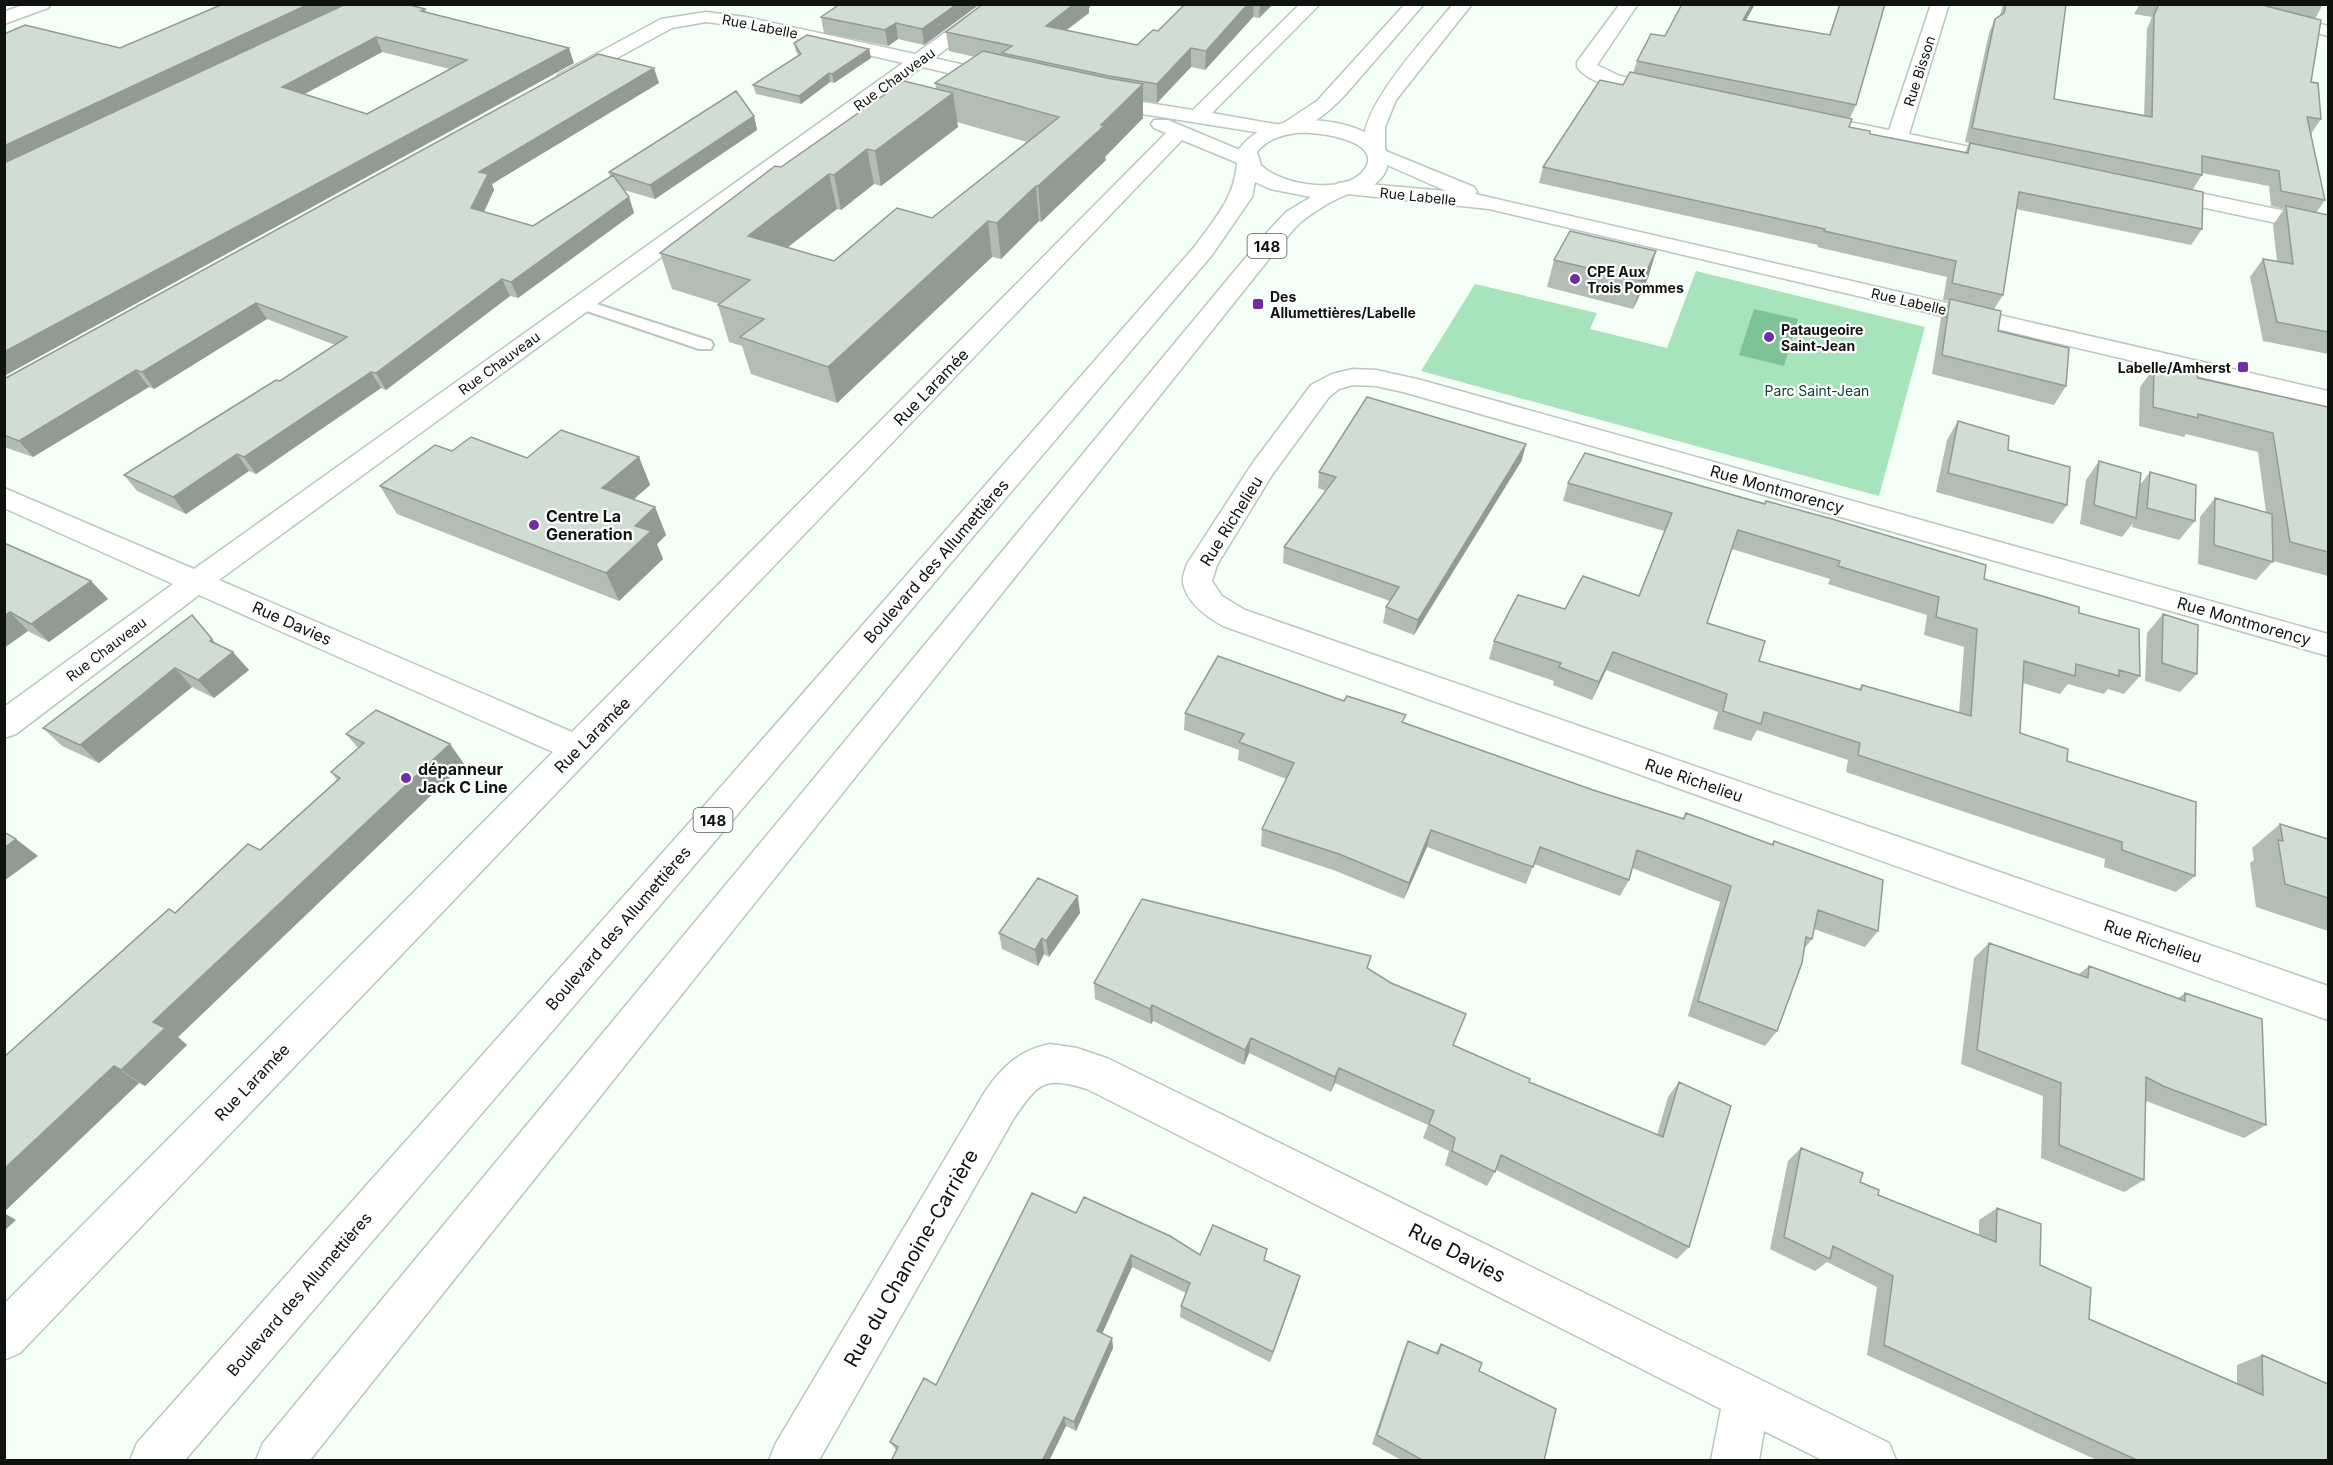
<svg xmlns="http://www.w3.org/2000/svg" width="2333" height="1465" font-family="Inter,sans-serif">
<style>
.green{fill:#a7e4bc}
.water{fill:#7ec297}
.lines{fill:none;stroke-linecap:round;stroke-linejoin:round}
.service-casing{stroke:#b9c7bd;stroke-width:4}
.minor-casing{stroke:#b9c7bd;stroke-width:3}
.tertiary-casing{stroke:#b9c7bd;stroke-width:3}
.primary-casing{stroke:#b9c7bd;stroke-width:3}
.trunk-casing{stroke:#b9c7bd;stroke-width:3}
.service{fill:#fff;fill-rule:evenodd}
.minor{fill:#fff;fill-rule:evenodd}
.tertiary{fill:#fff;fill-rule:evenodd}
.primary{fill:#fff;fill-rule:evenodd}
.trunk{fill:#fff;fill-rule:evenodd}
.wall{fill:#b2beb5;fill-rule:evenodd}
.shaded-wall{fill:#919b94}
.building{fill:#cfddd3;stroke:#919b94;stroke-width:1.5;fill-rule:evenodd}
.poi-dot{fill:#6f2ea3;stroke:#fff;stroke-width:2}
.labels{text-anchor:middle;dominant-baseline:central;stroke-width:4.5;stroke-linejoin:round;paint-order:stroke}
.far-street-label{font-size:14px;fill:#0e1310;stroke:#fff}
.far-poi-label{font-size:14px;font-weight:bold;fill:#0e1310;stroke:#fff;text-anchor:start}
.far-park-label{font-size:14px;fill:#0d4327;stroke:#fff}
.shield{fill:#fff;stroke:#565a58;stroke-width:1.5}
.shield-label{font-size:15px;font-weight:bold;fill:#0e1310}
.street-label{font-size:16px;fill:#0e1310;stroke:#fff}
.poi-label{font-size:16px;font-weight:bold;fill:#0e1310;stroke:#fff;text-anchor:start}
.near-street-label{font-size:20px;fill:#0e1310;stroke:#fff}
</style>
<rect width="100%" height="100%" fill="#f3fff7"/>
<path class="green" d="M1696,271L1925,327L1879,496L1421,371L1475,284L1597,313L1590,329L1667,348Z"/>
<path class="water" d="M1754,309L1798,319L1784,366L1739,355Z"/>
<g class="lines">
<g class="service-casing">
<path id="service" d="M581,299L711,341L713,345L711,349H699L575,307L573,304Z"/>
</g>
<g class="minor-casing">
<path id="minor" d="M25,4H51L48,8L4,24V12Z
M985,4H1006L934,58L1008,75L1011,79L1008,83L1001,85L922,67L219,580L572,732L1166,133L1154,128L1151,124L1154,120H1168L1254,156L1258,160L1254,164L1247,166L1240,164L1182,140L20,1353L4,1360V1304L553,752L199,595L16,734L4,738V707L173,584L4,508V488L194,569L903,63L746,27L706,22L672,28L573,82H559L556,78L559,74L661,19L706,12L746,17L915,54Z
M1300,4H1320L1212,113L1287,126L1290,130L1287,134L1280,136L1098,107L1091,105L1088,101L1091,97L1098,95L1193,110Z
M1620,4H1638L1597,65L1620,76L1676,87L1679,91L1676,95L1669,97C1644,92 1592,89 1577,67V62Z
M1931,4H1949L1909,134L2017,157L2021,161L2017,165L2010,167L1825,129L1818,127L1815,123L1818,119L1825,117L1889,130Z
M1376,147L1474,187L1477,192L1475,194L2328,391V407L1489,209L1338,193L1335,188L1338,183L1346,182L1446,191L1369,157L1366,153L1369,149Z
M2157,184L2328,220V234L2149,196L2146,191L2149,186Z
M1353,369L1376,370L1421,380L2328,634V656L1403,392L1376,386L1353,385L1339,389L1329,397L1272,475L1217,565L1212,581L1222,596L1245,610L2328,986V1020L1223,626C1207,617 1187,603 1183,583C1182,577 1185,570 1187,564L1252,464L1311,385L1332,374Z
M1050,1044L1077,1048L1109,1059L1889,1443L1896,1460H1822L1764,1431L1759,1460H1711L1721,1409L1087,1089C1044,1076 1039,1082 1014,1118L819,1460H769L776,1443L986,1090C1003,1066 1020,1050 1050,1044Z"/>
</g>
<g class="tertiary-casing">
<path id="tertiary" d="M2217,4H2249L2328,26V36L2220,8Z"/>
</g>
<g class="primary-casing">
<path id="primary" d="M1297,121C1321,118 1353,124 1374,137C1394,150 1392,173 1372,186C1364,191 1355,191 1346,195C1332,200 1314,212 1302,221C1293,229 1285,240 1277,249L310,1460H256L263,1443L1261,239L1286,212L1311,197L1270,189L1255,182L1252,197L1212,255L721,834L185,1460H130L137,1443L697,814L1196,245C1218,214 1239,192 1237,152C1252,130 1272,124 1297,121ZM1297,133C1315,131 1386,140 1364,170C1345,196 1280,185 1261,165L1257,152C1268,139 1281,135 1297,133Z"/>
</g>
<g class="trunk-casing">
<path id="trunk" d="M1405,4H1424L1345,95C1332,109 1301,137 1282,132L1279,128L1282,124L1317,101Z
M1453,4H1472L1396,100L1385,127V151L1382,155L1375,157L1368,155C1344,121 1432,31 1453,4Z"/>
</g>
<use href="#service" class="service"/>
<use href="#minor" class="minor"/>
<use href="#tertiary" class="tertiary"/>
<use href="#primary" class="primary"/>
<use href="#trunk" class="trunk"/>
</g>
<path class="wall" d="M840,4H980L924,45L898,39L888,46L824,33L821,17Z
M1185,4H1273L1259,18L1253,17L1205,70L1191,67L1157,103L1143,101V118L1105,157L1106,160L1041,222L1039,221L1001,259L992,257L837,403L751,374L742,346L729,342L718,305L720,304L672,289L660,253L781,167L936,88L935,83L975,57L949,51L946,32L1089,8V13L1066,30L1137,45L1158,31ZM957,122L1027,142L932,218L834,261L788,247L837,209L841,210L874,184L881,186L958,127Z
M1755,4L1746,20L1829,35L1840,4H1885L1856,105L1850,118L1849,127L1870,134L1965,153L1969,143L1965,142L1989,33L1995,19L2000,16L2003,4H2066L2054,99L2144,115L2147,29L2152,17L2134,14L2140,4H2323L2315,19L2311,82L2321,119L2311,134L2325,200L2316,213L2328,215V354L2263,341L2250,277L2263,259L2277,261L2273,225L2284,209L2271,206L2269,186L2202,173V175L2193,189L2202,229L2191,245L2016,209L2003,295L1994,309L1998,331L2066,386L2054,405L1932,374L1941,318L1949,301L1943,300L1947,277L1817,247L1818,245L1539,183L1543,167L1623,85L1633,73L1637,61L1665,36Z
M425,9L427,13L574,63L4,376V34L120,48ZM382,52L450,69L367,114L304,94Z
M794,43L869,49L871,58L834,83L830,82L801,104L756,94L753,85L799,56L796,52Z
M659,83L492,184L494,190L484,212L533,226L610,177L609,172L754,116L757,130L655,199L624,190L629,197L634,213L518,298L510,296L386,390L381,388L256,474L249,471L186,514L137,491L124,475L280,381L335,345L267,319L154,389L149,387L33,457L4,447V379Z
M1656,251L1648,278L1633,309L1547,287L1554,260Z
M2164,367L2198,378L2328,407V576L2273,561L2256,580L2198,564L2200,517L2215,498L2266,512L2258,452L2186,434L2184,437L2139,426L2140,387L2154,368L2162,370Z
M1958,421L2008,450L2067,505L2053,524L1936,492L1947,440Z
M452,451L527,458L639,457L650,485L633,499L655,507L666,535L657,544L663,559L619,601L397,514L380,486Z
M1522,460L1414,635L1383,623L1386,607L1390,601L1283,563L1284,547L1326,491L1318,488L1319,472Z
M2099,461L2139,486L2150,472L2195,521L2179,540L2132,527L2133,523L2122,537L2080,524L2086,480Z
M1568,483L1984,579L2079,613L2140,676L2124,694L2108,689L2104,694L2068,684L2060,694L2023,683L2020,733L2067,761L2195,876L2176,892L2104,867L2105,859L1846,772L1848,760L1757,730L1751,741L1713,729L1718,712L1606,670L1592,700L1553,685L1554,681L1489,659L1494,641L1565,609L1639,596L1664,531L1563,501ZM1732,549L1830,579L1828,584L1927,615L1924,635L1964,647L1959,713L1862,685L1859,689L1759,661L1707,623Z
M4,543L91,581L108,599L49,642L28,631L4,648Z
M2163,614L2197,674L2180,692L2145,681L2147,633Z
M216,644L249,670L214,698L192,687L99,763L62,746L43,728Z
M1185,713L1404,723L1593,790L1682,819L1686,813L1771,845L1774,841L1878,931L1865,947L1814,929L1812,939L1804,949L1777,1031L1765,1046L1688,1016L1720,902L1632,868L1629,880L1620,896L1534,864L1526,884L1427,847L1404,899L1336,871L1261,846L1262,829L1286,779L1238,760L1239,750L1184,730Z
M346,734L450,744L464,764L178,1037L187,1045L145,1086L139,1083L4,1212L175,913L260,850L337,780L331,772L358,748Z
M2280,824L2328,839V931L2256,907L2250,863L2254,860L2252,848Z
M1080,913L1049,957L1044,954L1038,966L1002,949L999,933Z
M1989,943L2079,974L2089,966L2178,998L2185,993L2266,1125L2244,1138L2146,1101L2144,1180L2124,1192L2041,1158L2043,1096L1961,1064L1974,958Z
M1371,956L1367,968L1453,1045L1529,1082L1657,1135L1668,1097L1679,1082L1689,1247L1677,1259L1496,1170L1487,1186L1445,1165L1449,1151L1423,1138L1428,1125L1335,1083L1331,1092L1249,1053L1244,1065L1153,1021L1151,1024L1095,999L1094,983Z
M1801,1148L1860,1182L1878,1195L1979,1235V1220L1997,1208L2040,1265L2089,1319L2237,1384V1365L2262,1355L2328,1461H2099L1867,1355L1877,1287L1827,1262L1815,1271L1770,1249L1788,1161Z
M1076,1213L1200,1255L1265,1260L1300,1276L1297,1287L1270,1362L1180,1317L1181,1306L1186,1293L1132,1267L1102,1333L1112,1338L1113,1348L1076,1431L1066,1426L1049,1461H891L896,1450L890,1442Z
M1408,1341L1435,1353L1441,1344L1479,1371L1544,1461H1403L1372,1444L1403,1352Z"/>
<path class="shaded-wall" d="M309,4H347L4,167V146Z
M957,4H980L924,45L922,29Z
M1074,4H1092L1089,8V13L1047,45L1046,26Z
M1248,4H1254L1253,17L1205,70L1206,51Z
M1260,4H1273L1259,18Z
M1752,4H1755L1739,33L1743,20Z
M896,23L898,39L888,46L885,30Z
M376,37L382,52L290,102L282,87Z
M569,48L574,63L4,376V352Z
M1191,48V67L1157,103V84Z
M869,49L871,58L834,83L832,74Z
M654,68L659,83L492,184L494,190L478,224L471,208L479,172Z
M829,73L830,82L801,104L799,96Z
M1143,84V118L1105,157L1106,160L1041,222L1038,186Z
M953,93L958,127L881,186L875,151Z
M754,116L757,130L655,199L650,185Z
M867,149L874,184L841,210L834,175Z
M829,174L837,209L757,271L748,236Z
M1036,186L1039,221L1001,259L997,223Z
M629,197L634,213L518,298L511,282Z
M988,221L992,257L837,403L828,367Z
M1656,251L1648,278L1633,309L1642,281Z
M502,279L510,296L386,390L376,373Z
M256,303L267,319L154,389L142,372Z
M136,370L149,387L33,457L19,441Z
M371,372L381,388L256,474L244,457Z
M1526,444L1522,460L1414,635L1418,620Z
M237,454L249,471L186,514L173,497Z
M639,457L650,485L615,516L602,488Z
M655,507L666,535L657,544L663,559L619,601L606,573L635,526Z
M91,581L108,599L49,642L31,624Z
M10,612L28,631L4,648V616Z
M192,615L227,657L233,652L249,670L214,698L198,680L210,641Z
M1613,652L1606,670L1592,700L1599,682Z
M175,668L192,687L99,763L80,745Z
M450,744L464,764L178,1037L187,1045L145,1086L121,1070L153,1022Z
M1431,830L1427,847L1404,899L1409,883Z
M16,839L38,856L4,881V848Z
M1078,896L1080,913L1049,957L1046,941Z
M1042,938L1044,954L1038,966L1035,950Z
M1152,1005L1153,1021L1151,1024L1150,1009Z
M1251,1038L1249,1053L1244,1065L1245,1050Z
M114,1066L139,1083L4,1212V1169Z
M1339,1068L1335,1083L1331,1092L1335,1077Z
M4,1213L16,1220L4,1231Z
M1131,1255L1132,1267L1099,1341L1097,1331Z
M1300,1276L1297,1287L1270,1362L1273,1352Z
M1112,1338L1113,1348L1076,1431L1074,1422Z
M1064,1417L1066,1426L1049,1461H1042Z"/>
<path class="building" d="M223,4H309L4,146V34L25,25L120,48Z
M346,4H406L425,9L421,11L569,48L4,352V163ZM376,37L467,60L367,114L282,87Z
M840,4H957L922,29L896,23L885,30L821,17Z
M983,4H1074L1046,26L1137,45L1153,30L1158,31L1185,4H1248L1206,51L1191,48L1157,84L1109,76L1002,53L1012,46L946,32Z
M1682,4H1752L1743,20L1830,35L1840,4H1885L1856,105L1637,61L1651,34L1665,36Z
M2006,4H2066L2054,99L2152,117L2154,15L2159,4H2258L2321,20L2311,82L2318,83L2321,119L2307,117L2325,200L2281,191L2279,171L2202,156V175L1972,128L1995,19L2004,13Z
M807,35L869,49L832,74L829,73L799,96L753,85L801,54L794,43Z
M983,51L1107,78L1143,84L1101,125L1104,126L1038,186H1036L997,223L988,221L828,367L740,337L764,319L718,305L750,280L660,253L775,166L781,167L904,81L953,93L875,151L867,149L834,175L829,174L748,236L834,261L897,208L932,218L1059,117L935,83Z
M598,54L654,68L479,172L488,174L471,208L533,226L613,175L629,197L511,282L502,279L376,373L371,372L244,457L237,454L173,497L124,475L276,380L280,381L347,337L256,303L142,372L136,370L19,441L4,435V379Z
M1630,72L1852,119L1849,127L1870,131V134L1968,153L1970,143L2203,192L2202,229L2019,192L2003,295L1952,283L1956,261L1824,231L1825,229L1543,167L1600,80L1623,85Z
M736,91L754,116L650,185L609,172Z
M2286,206L2328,215V332L2277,322L2263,259L2293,264Z
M1570,231L1656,251L1642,281L1554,260Z
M1950,299L2001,311L1998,331L2069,348L2066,386L1942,355Z
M2164,367L2197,375L2198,378L2328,407V552L2290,542L2273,433L2198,414V418L2153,407L2154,368L2164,371Z
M1367,397L1526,444L1418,620L1386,607L1399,587L1284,547L1336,477L1319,472Z
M1958,421L2009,436L2008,450L2070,467L2067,505L1948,473Z
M561,430L639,457L602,488L655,507L635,526L651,531L606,573L380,486L435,445L452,451L471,437L527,458Z
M1585,453L1765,504L1766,501L1832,519L1986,565L1984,579L2079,607V613L2139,629L2140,676L2119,670V676L2076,664L2075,676L2024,661L2020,733L2068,749L2067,761L2196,802L2195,876L2122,850V842L1858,755L1860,743L1764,712L1761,724L1723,711L1727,694L1613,652L1599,682L1559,667L1561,663L1494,641L1518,595L1565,609L1583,576L1639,596L1672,513L1568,483ZM1738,530L1840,561L1838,566L1939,597L1936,617L1977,629L1971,716L1862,685L1861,690L1759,661L1765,641L1707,623Z
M2099,461L2141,473L2136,518L2094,505Z
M2150,472L2196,485L2195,521L2147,508Z
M2215,498L2272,514L2273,562L2214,545Z
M4,543L91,581L31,624L10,612L4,616Z
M2163,614L2198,625L2197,674L2162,663Z
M192,615L212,639L210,641L233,652L198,680L175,668L80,745L43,728Z
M1218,656L1344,701L1347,696L1406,715L1402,722L1593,790L1684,819L1686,813L1773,845L1774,841L1883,880L1878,931L1818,910L1812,939L1806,937L1802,963L1777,1031L1698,1001L1731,886L1637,850L1629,880L1540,847L1533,867L1431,830L1409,883L1339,854L1262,829L1294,763L1239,742L1244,734L1185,713Z
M376,710L450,744L153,1022L165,1028L121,1070L114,1066L4,1169V1057L169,909L175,913L248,844L260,850L340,778L331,772L364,743L346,734Z
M2280,824L2328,839V898L2285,884L2278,840L2283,841Z
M4,832L16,839L4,848Z
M1038,878L1078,896L1046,941L1042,938L1035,950L999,933Z
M1142,899L1371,956L1367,968L1391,983L1466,1014L1453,1045L1530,1079L1529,1082L1663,1137L1679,1082L1731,1106L1689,1247L1501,1155L1495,1172L1452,1151L1455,1138L1429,1124L1434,1111L1339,1068L1335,1077L1251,1038L1245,1050L1152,1005L1150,1009L1094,983Z
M1989,943L2088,978L2089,966L2185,1001V993L2262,1019L2266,1125L2163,1086L2146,1077L2144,1180L2059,1145L2061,1083L1977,1050Z
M1801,1148L1863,1173L1860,1182L1879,1190L1878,1195L1996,1242L1997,1208L2041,1224L2040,1265L2091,1288L2089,1319L2263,1395L2262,1355L2328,1384V1461H2139L1884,1345L1893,1276L1833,1246L1830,1259L1784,1237Z
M1032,1193L1076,1213L1084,1197L1170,1236L1200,1255L1213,1225L1267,1249L1264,1260L1300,1276L1273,1352L1181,1306L1190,1283L1131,1255L1097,1331L1112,1338L1074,1422L1064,1417L1042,1461H891L898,1447L890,1442L924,1378L936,1385Z
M1408,1341L1438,1354L1441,1344L1482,1363L1479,1371L1556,1409L1544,1461H1424L1377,1435Z"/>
<g class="poi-dot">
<circle cx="1575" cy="279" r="6"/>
<rect x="1252" y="298" width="12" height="12" rx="3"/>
<circle cx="1769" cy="337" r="6"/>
<rect x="2237" y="361" width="12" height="12" rx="3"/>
<circle cx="534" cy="525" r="6"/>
<circle cx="406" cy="778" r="6"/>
</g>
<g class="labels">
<g class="far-street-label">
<text transform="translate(760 26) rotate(11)">Rue Labelle</text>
<text transform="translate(1919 71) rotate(-72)">Rue Bisson</text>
<text transform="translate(894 79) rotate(-36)">Rue Chauveau</text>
<text transform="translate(1418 196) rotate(6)">Rue Labelle</text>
<text transform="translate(1909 301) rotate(13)">Rue Labelle</text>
<text transform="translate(499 363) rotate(-36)">Rue Chauveau</text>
<text transform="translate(106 649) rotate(-37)">Rue Chauveau</text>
</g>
<g class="far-poi-label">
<text x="1587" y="271">CPE Aux<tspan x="1587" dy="16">Trois Pommes</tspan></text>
<text x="1270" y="296">Des<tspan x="1270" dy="16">Allumettières/Labelle</tspan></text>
<text x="1781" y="329">Pataugeoire<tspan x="1781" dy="16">Saint-Jean</tspan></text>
<text x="2231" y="367" text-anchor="end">Labelle/Amherst</text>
</g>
<g class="far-park-label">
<text x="1817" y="390">Parc Saint-Jean</text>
</g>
<g class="shield">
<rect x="1247.5" y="234" width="39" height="24" rx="4.5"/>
<rect x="693.5" y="808" width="39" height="24" rx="4.5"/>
</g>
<g class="shield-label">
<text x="1267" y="246">148</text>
<text x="713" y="820">148</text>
</g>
<g class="street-label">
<text transform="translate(931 387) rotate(-46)">Rue Laramée</text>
<text transform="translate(1777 489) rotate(16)">Rue Montmorency</text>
<text transform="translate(1231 521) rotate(-58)">Rue Richelieu</text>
<text transform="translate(936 561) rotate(-49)">Boulevard des Allumettières</text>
<text transform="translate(2244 621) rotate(16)">Rue Montmorency</text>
<text transform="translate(292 623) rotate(24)">Rue Davies</text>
<text transform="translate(592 735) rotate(-45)">Rue Laramée</text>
<text transform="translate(1694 780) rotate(19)">Rue Richelieu</text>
<text transform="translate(618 928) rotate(-49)">Boulevard des Allumettières</text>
<text transform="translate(2153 941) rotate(19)">Rue Richelieu</text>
<text transform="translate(252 1082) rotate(-46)">Rue Laramée</text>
<text transform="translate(299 1294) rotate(-49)">Boulevard des Allumettières</text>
</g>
<g class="poi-label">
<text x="546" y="516">Centre La<tspan x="546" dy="18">Generation</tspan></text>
<text x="418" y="769">dépanneur<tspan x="418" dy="18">Jack C Line</tspan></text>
</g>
<g class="near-street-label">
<text transform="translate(1457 1253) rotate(27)">Rue Davies</text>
<text transform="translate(911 1258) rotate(-60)">Rue du Chanoine-Carrière</text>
</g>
</g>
<rect width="2333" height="1465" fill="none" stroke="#0e1310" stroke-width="12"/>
</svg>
